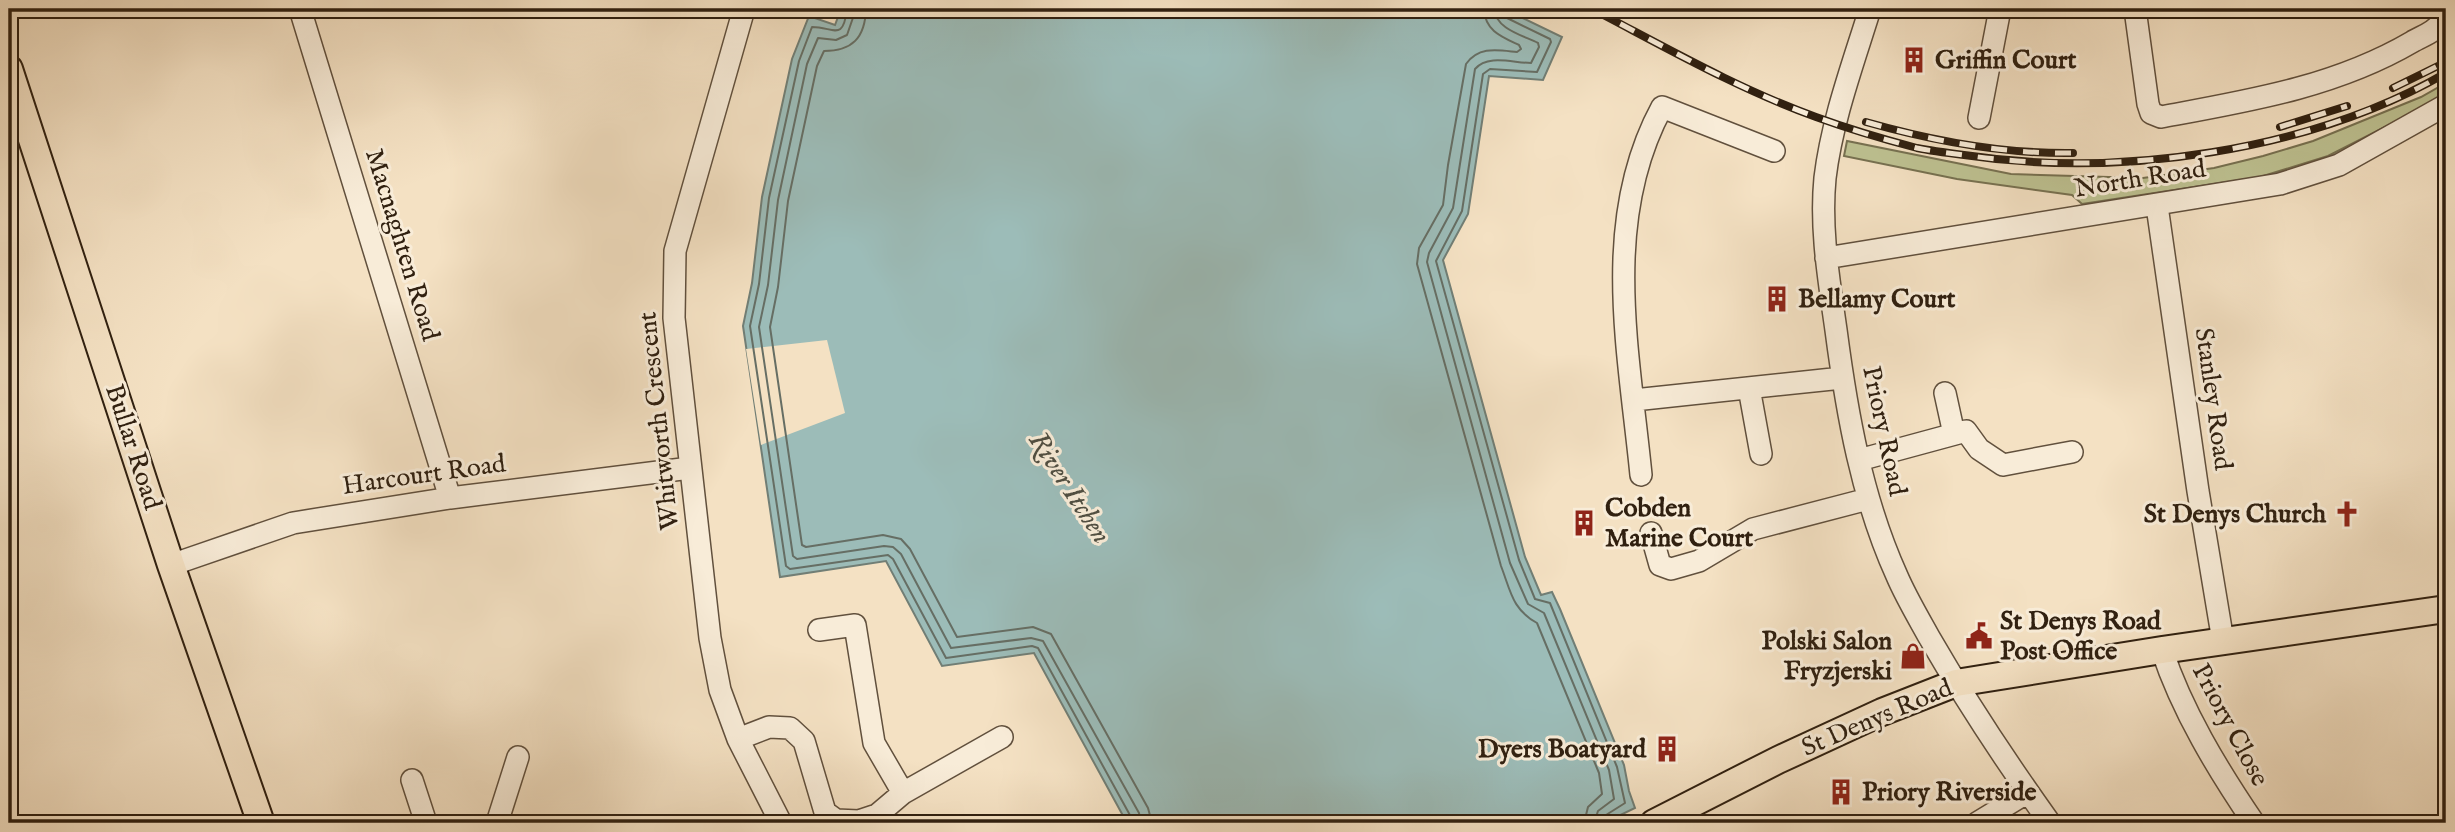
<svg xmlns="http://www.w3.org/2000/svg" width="2455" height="832" font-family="'IM FELL English',serif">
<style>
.green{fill:#bec292;stroke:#777151;stroke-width:2}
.water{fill:#9cbcb8;stroke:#717e75;stroke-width:2}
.pier{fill:#f4e1c3}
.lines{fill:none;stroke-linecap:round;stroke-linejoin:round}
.shore{stroke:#666e64;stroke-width:2}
.minor-casing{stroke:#61503d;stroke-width:24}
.major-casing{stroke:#302010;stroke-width:30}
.minor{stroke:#f8ecd8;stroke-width:21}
.major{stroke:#f4e1c3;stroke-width:26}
.rail-casing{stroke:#302010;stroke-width:8}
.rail{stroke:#f8ecd8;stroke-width:5;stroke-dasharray:16;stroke-linecap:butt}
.labels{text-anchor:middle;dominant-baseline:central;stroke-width:6;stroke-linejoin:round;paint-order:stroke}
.poi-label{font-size:26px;font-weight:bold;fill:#302010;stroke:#f8ecd8;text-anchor:start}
.street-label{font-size:26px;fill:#302010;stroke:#f8ecd8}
.water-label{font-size:28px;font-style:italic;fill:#504f42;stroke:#f8ecd8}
</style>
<rect width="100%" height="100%" fill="#f4e1c3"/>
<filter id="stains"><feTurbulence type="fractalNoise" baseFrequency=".00286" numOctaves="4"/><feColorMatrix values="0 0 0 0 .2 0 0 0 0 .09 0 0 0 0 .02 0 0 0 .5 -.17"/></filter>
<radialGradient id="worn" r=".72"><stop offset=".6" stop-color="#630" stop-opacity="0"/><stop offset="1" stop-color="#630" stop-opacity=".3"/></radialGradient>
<path class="green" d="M2446,83V96L2328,156L2260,177L2082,204L2072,195L1957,179L1844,156L1847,141L2011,174L2143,178L2214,168L2263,156L2313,141L2421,97Z"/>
<path class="water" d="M841,9H1504L1562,37L1543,80L1489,76L1468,214L1443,260L1525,557L1541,595L1552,592L1560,609L1624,765L1629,791L1635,808L1604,823H1127L1034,653L942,666L886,561L780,577L743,326L752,283L762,197L792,59L809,16L835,25Z"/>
<path class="pier" d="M827,340L845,413L761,445L746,349Z"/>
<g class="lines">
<path class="shore" d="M847,9C843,42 834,27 812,27L799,61L769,198L759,284L750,326L786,566L790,569L888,555L893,559L946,658L1032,646L1038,648L1131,817L1132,823
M856,9L847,35L836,40L818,38L807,64L778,200L768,285L759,327L793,556L797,559L884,546L893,547L901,554L951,648L1031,638L1043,641L1139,813L1141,823
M866,9C865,38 852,51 824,51L817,66L788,201L778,287L770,327L802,545L806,547L883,535L901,539L910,549L957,637L1033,627L1051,634L1148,808L1152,823
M1484,9C1485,31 1502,37 1519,45L1521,49L1517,52C1497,50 1479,46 1466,64L1448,165L1443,205L1419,248L1417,264L1501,566C1511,592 1512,609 1537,623L1599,773L1602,794L1588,807L1584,823
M1494,9C1496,29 1522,35 1538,43L1539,47L1531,63C1513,63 1488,54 1475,69L1453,208L1429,253L1427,262L1510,563L1528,604L1544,613L1609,770L1614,799L1598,811L1594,823
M1503,9L1507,18L1550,39L1551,42L1537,72L1490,69L1483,74L1462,211L1436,261L1519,560L1535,599L1550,603L1617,767L1625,803L1606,815L1603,823"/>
<g class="minor-casing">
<path id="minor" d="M300,9L450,498
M744,9L675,251L674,318L710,638L720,690L738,739L781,823
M1870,9C1853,64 1832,120 1825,178C1820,229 1829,280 1836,330C1847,414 1862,499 1897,576C1906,597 1918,617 1929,637C1966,701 2007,763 2050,823
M2135,9L2148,104L2151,113L2161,117C2248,101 2335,87 2412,42C2422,36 2438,31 2442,20L2440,9
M1979,118L2000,9
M2157,206L2198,491L2223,641
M1826,258L2280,184L2339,165L2446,105
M1749,388L1761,454
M1945,393L1954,434
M1634,400L1842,378
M1859,460L1966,431L1979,449L2003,465L2072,452
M1641,475C1629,352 1600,221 1662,107L1774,151
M1651,533L1660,565L1671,569L1699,561L1753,529L1868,499
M171,565L293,523L450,498L690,468
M819,630L855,625L874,743L903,793
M2162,650C2182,711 2218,770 2254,823
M738,739L769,727L790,728L804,741L825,812L836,820L859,821L877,815L903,793L1002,737
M412,780L426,823
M497,823L518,757
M1977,823L2028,792"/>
</g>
<g class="major-casing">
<path id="major" d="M9,69L171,565L261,823
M1654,823L1778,760L1882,712L1956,683L2162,650L2446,609"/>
</g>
<use href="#minor" class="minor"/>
<use href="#major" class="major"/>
<g class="rail-casing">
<path id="rail" d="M1592,9C1665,47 1738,89 1816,117C1849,129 1883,139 1917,148C1932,151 1948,153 1964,155C2119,178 2309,152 2446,73
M2393,88L2446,62
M1866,122C1933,141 2003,154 2073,153
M2280,127L2347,106"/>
</g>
<use href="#rail" class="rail"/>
</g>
<defs>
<g id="building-bare" transform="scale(2.1)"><path d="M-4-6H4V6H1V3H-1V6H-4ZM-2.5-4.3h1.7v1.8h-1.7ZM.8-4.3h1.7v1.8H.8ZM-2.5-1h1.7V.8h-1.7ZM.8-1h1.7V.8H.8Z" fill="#8f2418" stroke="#f8ecd8" stroke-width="2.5" paint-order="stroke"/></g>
<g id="church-bare" transform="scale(2.1)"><path d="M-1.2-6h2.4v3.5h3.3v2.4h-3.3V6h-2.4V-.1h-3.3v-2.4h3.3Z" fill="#8f2418" stroke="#f8ecd8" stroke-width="2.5" paint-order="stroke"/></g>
<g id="civic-bare" transform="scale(2.1)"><path d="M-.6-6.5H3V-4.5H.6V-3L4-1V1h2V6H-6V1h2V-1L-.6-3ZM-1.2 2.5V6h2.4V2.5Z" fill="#8f2418" stroke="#f8ecd8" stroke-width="2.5" paint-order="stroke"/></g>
<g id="shop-bare" transform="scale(2.1)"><path d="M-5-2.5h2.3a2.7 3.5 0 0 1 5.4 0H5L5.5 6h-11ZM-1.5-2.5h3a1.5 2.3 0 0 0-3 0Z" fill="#8f2418" stroke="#f8ecd8" stroke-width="2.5" paint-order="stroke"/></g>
</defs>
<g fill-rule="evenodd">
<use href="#building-bare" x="1914" y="60"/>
<use href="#building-bare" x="1777" y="299"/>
<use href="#church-bare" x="2347" y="514"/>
<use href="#building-bare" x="1584" y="523"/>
<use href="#civic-bare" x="1979" y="636"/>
<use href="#shop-bare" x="1913" y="656"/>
<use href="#building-bare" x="1667" y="749"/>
<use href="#building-bare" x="1841" y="792"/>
</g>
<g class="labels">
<g class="poi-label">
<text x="1935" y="60">Griffin Court</text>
<text x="1798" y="299">Bellamy Court</text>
<text x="1605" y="508">Cobden<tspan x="1605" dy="30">Marine Court</tspan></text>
<text x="2326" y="514" text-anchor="end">St Denys Church</text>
<text x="2000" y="621">St Denys Road<tspan x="2000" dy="30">Post Office</tspan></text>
<text x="1892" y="641" text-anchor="end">Polski Salon<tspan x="1892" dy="30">Fryzjerski</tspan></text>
<text x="1646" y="749" text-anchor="end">Dyers Boatyard</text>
<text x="1862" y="792">Priory Riverside</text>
</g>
<g class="street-label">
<text transform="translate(2140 179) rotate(-9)">North Road</text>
<text transform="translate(402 245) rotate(73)">Macnaghten Road</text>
<text transform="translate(2213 399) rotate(82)">Stanley Road</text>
<text transform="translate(659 421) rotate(-96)">Whitworth Crescent</text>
<text transform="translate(1884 431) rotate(78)">Priory Road</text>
<text transform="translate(133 447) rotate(72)">Bullar Road</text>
<text transform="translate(424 475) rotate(-8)">Harcourt Road</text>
<text transform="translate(1877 718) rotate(-23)">St Denys Road</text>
<text transform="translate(2230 725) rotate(62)">Priory Close</text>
</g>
<g class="water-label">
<text transform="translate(1069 488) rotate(57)">River Itchen</text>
</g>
</g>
<rect width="2455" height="832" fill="none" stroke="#f4e1c3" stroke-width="35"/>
<rect x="10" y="10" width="2434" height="811" fill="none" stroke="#302010" stroke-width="3.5"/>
<rect x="18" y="18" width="2420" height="797" fill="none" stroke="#302010" stroke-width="2"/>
<rect width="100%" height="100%" filter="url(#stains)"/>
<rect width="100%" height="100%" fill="url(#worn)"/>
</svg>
